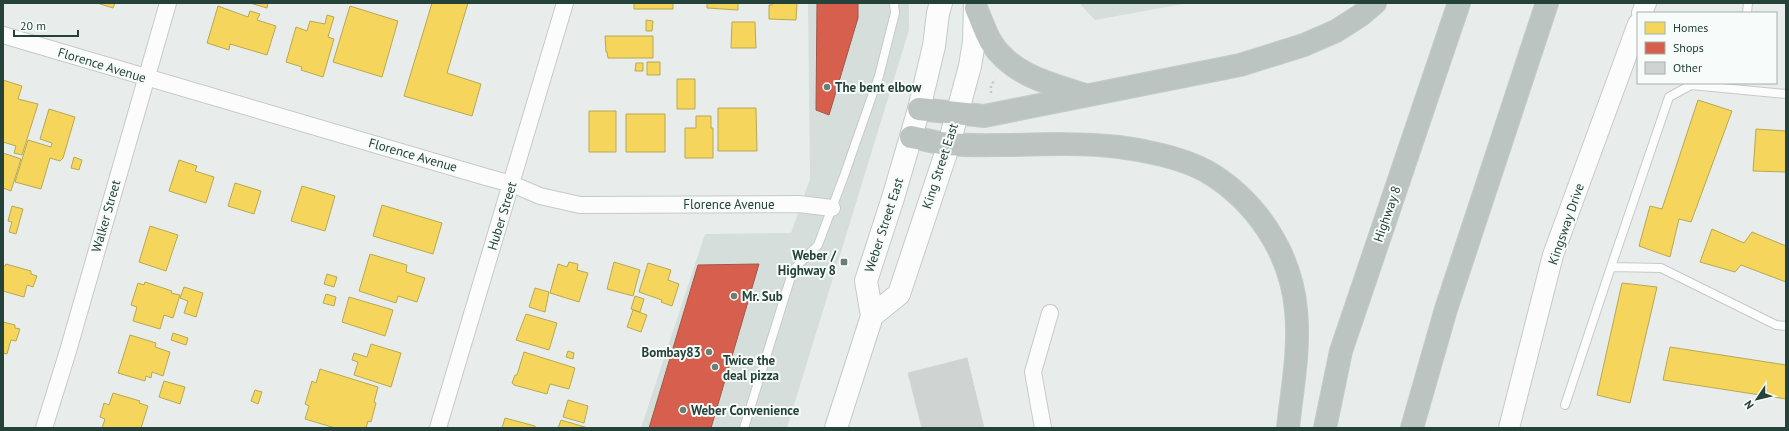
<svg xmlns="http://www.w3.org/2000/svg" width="1789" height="431" font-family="'PT Sans',sans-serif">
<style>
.built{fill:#d6dedb}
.homes{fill:#f6d55c;stroke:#b7a952}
.shops{fill:#d6604d;stroke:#a15747}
.building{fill:#cfd4d2;stroke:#d1d6d4}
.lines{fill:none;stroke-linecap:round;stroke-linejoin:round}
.service-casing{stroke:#c5cac8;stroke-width:10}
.minor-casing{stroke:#c5cac8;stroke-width:18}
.tertiary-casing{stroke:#c5cac8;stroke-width:22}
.secondary-casing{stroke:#c3cbc8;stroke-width:24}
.motorway-casing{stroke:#c3ccc9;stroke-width:24}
.path{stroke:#c3ccca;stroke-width:2.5;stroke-dasharray:2 3;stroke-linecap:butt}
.service{stroke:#fcfcfc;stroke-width:8}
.minor{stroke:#fcfcfc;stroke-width:16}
.tertiary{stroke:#fcfcfc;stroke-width:20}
.secondary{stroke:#fcfcfc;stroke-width:22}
.motorway{stroke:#bcc4c2;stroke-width:22}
.poi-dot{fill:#697e78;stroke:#f7fbf9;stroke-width:1.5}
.labels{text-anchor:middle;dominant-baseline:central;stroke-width:4;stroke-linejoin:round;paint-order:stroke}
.street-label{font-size:13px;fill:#24423a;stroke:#f7fbf9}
.poi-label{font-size:13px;font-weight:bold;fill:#24423a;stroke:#f7fbf9;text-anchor:start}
</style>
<rect width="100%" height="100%" fill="#e8edeb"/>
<path class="built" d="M808,3H909V30L787,428H641L705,234L791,233L810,179Z
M1079,3H1189L1095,20Z"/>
<path class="homes" d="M97,3H115L113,8Z
M250,3H268L267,8Z
M432,3H468L447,73L481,84L472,116L404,96Z
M634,3H673V9H634Z
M707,3H738V10L707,8Z
M772,3H797L796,20L769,19V5H772Z
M218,6L248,17L250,11L260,14L257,20L276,26L267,55L230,44L229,50L207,43Z
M350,6L398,21L382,77L333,62Z
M327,15L334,17L328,37L334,39L323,77L301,70L302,67L286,62L296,27L307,31L310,21L325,24Z
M646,20L653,21L652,31H646Z
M732,22H755L756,48H731Z
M605,36H653V58H608L607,52H606Z
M647,62H660V75H647Z
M636,63H643V71H635Z
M677,79H695V109H677Z
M3,80L22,86L18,99L38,104L22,155L14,153L16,146L3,142Z
M1698,100L1732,111L1691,222L1679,219L1670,257L1639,246L1650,206L1662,209Z
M718,108H756L757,151H718Z
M49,109L75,117L63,158L60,161L50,158L41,189L15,182L28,140L51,147L52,143L40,139Z
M589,111H616V152H589Z
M626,114H665V152H626Z
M696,116H711V128H713V158H685V128H696Z
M1756,129L1786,131V172L1753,171Z
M3,153L21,159L11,191L3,188Z
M74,157L82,160L79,170L71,168Z
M179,160L197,166L195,171L214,177L206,203L169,191Z
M235,183L261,191L254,214L228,206Z
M302,186L335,196L325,231L291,221Z
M382,205L442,223L433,254L373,236Z
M12,206L23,209L16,234L9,232L12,222L8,221Z
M150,226L178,235L166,271L139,262Z
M1712,229L1744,243L1752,232L1786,246V282L1741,265L1735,272L1700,262Z
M370,254L407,265L406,272L425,278L417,302L398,296L396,303L359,291Z
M569,262L578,264L577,270L588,273L579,302L550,293L558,264L567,267Z
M614,262L640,270L633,296L607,289Z
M648,263L671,270L668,280L679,284L672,306L661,302L662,300L639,292Z
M6,264L31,271V274L37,276L33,287L27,285L24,297L3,291V266H5Z
M327,274L337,277L334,287L324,284Z
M145,282L172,291L171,293L180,295L173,318L164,315L160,329L133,321L137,307L131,305L138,283L144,285Z
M1622,283L1657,287L1630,403L1597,395Z
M184,287L203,293L196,317L184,313L188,301L180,298Z
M535,288L549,292L545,312L529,307Z
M326,294L336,297L334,306L323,303Z
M635,296L644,299L640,312L631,309Z
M349,297L393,310L385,336L342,322Z
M633,310L647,315L641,332L627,327Z
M526,314L557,323L549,350L516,340Z
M3,322L15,325V328L20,329L16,341L11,340L7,354L3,353Z
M173,333L188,338L186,345L171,340Z
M130,335L156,343L155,347L170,352L163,376L152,372L151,378L146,376L145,381L118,373Z
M371,344L401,353L391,387L354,375L358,362L352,360L354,353L367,357Z
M1670,347L1786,365V399L1663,380Z
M568,351L574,353L573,359L566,357Z
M524,352L575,368L569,389L550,384L547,394L514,385L512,383L515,375H517Z
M320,369L378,387L374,402L376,403L371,422L368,421L366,428H335L305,419L309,406L305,404L312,381L316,383Z
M164,381L185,387L180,404L159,397Z
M255,390L262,392L258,404L251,401Z
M113,393L140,401L139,403L148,406L141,428H102L105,419L100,417L104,403L109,405Z
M568,400L588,406L584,423L563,417Z
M505,418L535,426V428H502Z
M561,420L588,428H558Z"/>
<path class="shops" d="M817,3H858V18L829,115L816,110Z
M759,264L711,428H649L698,265Z"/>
<path class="building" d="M967,358L984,428H922L908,373Z"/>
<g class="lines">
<g class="service-casing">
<path id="service" d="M1747,13L1748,3
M1786,94L1691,85L1669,97L1611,267L1661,268L1776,325L1786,326
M1565,405L1611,267
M744,428L793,270L818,245L844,176L879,76L895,13L894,3"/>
</g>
<g class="minor-casing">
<path id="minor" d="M3,35L486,177L512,184L540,196L580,205L799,204L832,208
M44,428L68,351L168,3
M438,428L565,3
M1043,428L1033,372L1050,313"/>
</g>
<g class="tertiary-casing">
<path id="tertiary" d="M1642,13L1646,3
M1509,428L1553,255L1638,24"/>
</g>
<g class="secondary-casing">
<path id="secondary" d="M872,316L899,294L949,144L970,66L974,42L975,5
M836,428L872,316L866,281L893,198L919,109L934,46L938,13L941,3"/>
</g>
<g class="motorway-casing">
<path id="motorway" d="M976,8C981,19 985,32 991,42C1011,75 1051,84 1085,95
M919,109L984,116L1240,65L1304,45L1336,31L1361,15L1375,3
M911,137C923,139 936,143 949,144C970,146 992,145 1013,145C1048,144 1084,143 1119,147C1145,150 1182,158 1206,171C1256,200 1291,253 1296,310C1300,350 1292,389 1288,428
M1325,428L1341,351L1459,3
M1412,428L1446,309L1547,3"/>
</g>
<path class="path" d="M991,93V86L995,79"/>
<use href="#service" class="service"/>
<use href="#minor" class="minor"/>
<use href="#tertiary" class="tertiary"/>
<use href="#secondary" class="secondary"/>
<use href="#motorway" class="motorway"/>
</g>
<g class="poi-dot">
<circle cx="827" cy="87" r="4"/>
<rect x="840" y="258" width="8" height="8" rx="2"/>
<circle cx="734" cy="296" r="4"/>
<circle cx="709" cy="352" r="4"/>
<circle cx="715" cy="367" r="4"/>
<circle cx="683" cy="410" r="4"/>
</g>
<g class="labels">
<g class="street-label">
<text transform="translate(102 65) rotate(17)">Florence Avenue</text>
<text transform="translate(413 155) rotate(16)">Florence Avenue</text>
<text transform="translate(940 166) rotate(-72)">King Street East</text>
<text x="729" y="204">Florence Avenue</text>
<text transform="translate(1387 214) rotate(-71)">Highway 8</text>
<text transform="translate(106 216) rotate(-74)">Walker Street</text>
<text transform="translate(502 216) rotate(-73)">Huber Street</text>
<text transform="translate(1566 224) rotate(-71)">Kingsway Drive</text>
<text transform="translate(884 225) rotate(-72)">Weber Street East</text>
</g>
<g class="poi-label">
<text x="835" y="87">The bent elbow</text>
<text x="836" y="255" text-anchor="end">Weber /<tspan x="836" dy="15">Highway 8</tspan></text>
<text x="742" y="296">Mr. Sub</text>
<text x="701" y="352" text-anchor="end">Bombay83</text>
<text x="723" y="360">Twice the<tspan x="723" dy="15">deal pizza</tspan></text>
<text x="691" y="410">Weber Convenience</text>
</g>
</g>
<rect width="1789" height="431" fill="none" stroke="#24423a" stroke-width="8"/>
<rect x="1637" y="12" width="140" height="72" fill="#f7fbf9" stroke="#a3b1ad"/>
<rect x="1645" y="22" width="20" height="12" fill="#f6d55c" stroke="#a3b1ad"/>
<text x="1673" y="32" font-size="12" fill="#24423a">Homes</text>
<rect x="1645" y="42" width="20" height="12" fill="#d6604d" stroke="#a3b1ad"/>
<text x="1673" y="52" font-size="12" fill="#24423a">Shops</text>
<rect x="1645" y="62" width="20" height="12" fill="#cfd4d2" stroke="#a3b1ad"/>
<text x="1673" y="72" font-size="12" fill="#24423a">Other</text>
<g transform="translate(1757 399) rotate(235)" stroke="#f7fbf9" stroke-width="3" paint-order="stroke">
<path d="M0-3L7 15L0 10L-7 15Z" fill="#24423a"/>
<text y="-6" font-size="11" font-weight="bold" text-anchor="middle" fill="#24423a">N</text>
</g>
<path d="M14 30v6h64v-6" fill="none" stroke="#24423a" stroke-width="2"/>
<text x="20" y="30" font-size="12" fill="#24423a" stroke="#f7fbf9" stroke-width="3" paint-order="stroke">20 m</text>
</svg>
